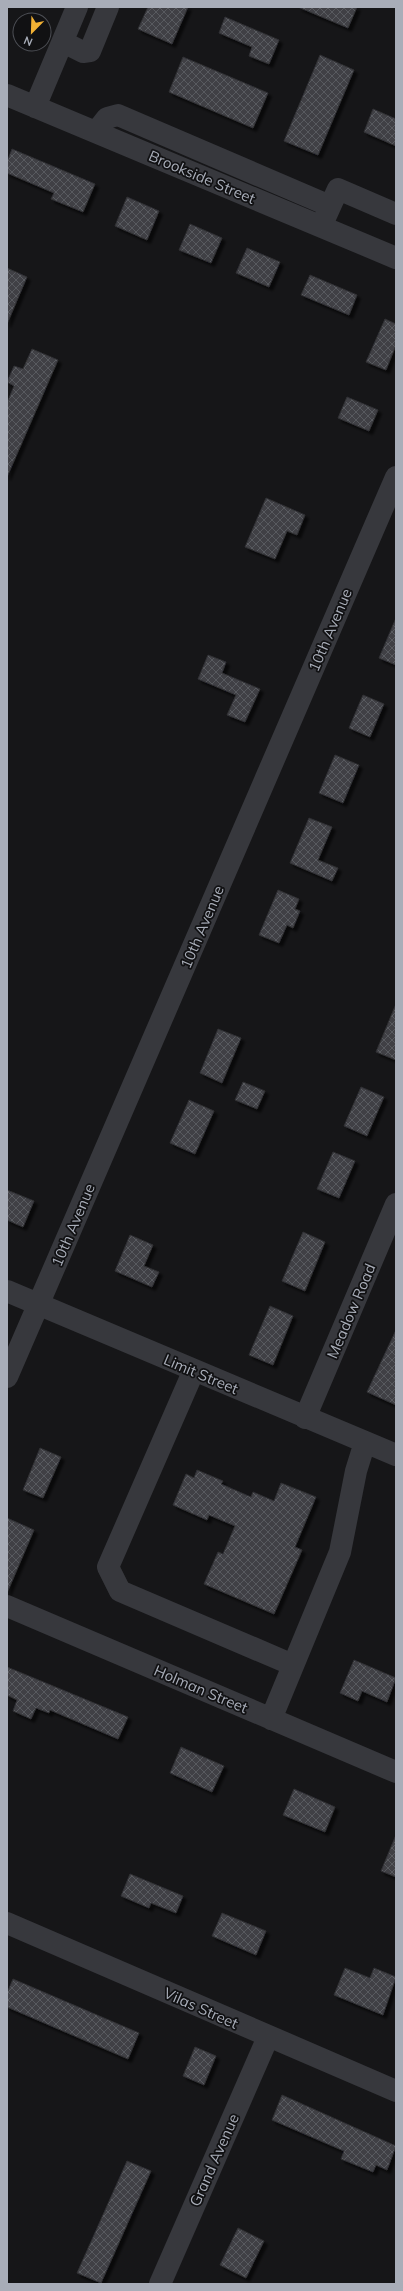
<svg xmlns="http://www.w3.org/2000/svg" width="403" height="2291" font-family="Mulish,sans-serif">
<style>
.building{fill:url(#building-cross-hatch);stroke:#303034;filter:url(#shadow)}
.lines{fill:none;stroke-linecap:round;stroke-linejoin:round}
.minor{stroke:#37383d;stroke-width:22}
.labels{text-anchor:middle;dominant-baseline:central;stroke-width:3.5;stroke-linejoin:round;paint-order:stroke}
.street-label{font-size:15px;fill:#a8adb8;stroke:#111113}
</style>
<defs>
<pattern id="building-cross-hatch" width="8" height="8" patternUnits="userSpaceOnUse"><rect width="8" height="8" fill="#404145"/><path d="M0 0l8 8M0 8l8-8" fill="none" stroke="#595a5e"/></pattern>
<filter id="shadow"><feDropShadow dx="3.5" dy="3.5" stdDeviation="1" flood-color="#0009"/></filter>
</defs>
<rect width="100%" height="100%" fill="#161618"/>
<path class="building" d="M148,7H188L172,44L138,29Z
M298,7H357L348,28Z
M225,17L279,40L269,64L249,56L252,47L219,33Z
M320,55L354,70L318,155L284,141Z
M183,57L268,93L253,128L169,92Z
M373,109L396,119V146L364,132Z
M12,149L95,184L83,212L51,199L54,193L7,173V162Z
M127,197L159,211L147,240L115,226Z
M190,224L222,238L211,263L179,250Z
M247,248L280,262L269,287L236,273Z
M7,268L27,277L7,324Z
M310,275L357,295L349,315L301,295Z
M385,319L396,324V345L386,370L366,362Z
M32,349L58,360L7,477V403L14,386L7,382L14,366L23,369Z
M347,397L378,410L369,431L338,418Z
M266,498L305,515L297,535L287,531L275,559L245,547Z
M396,618V665L379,658Z
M208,655L226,662L222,673L260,689L245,722L227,715L236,695L198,679Z
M363,695L384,704L370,737L349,728Z
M335,755L359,765L343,803L319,793Z
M309,818L332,827L318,860L338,868L332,881L290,863Z
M278,890L299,899L295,909L300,911L293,928L287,925L279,943L259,935Z
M396,1004V1060L376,1052Z
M218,1029L241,1038L222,1083L200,1073Z
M243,1082L265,1091L257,1109L235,1100Z
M361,1087L384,1097L367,1136L344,1126Z
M189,1100L214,1111L195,1154L170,1143Z
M333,1152L355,1161L339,1198L317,1189Z
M7,1190L34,1201L23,1227L7,1220Z
M303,1232L325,1242L305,1291L282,1281Z
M130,1235L153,1245L144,1266L159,1272L152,1287L115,1271Z
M270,1306L293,1316L273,1365L249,1355Z
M396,1330V1405L367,1392Z
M40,1448L61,1457L43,1498L23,1490Z
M197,1470L223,1481L221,1484L251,1497L253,1492L274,1501L281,1483L316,1497L295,1547L302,1550L274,1614L204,1584L218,1552L223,1554L235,1526L209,1515L207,1520L173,1505L186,1474L194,1478Z
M7,1518L34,1530L7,1593Z
M354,1660L396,1678L387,1702L362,1691L358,1701L340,1693Z
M7,1667L128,1717L118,1739L50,1710L49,1713L36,1708L31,1719L13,1711L17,1700L7,1695Z
M181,1747L224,1766L212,1792L170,1773Z
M294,1789L335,1807L325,1832L283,1815Z
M396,1835V1877L381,1871Z
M130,1874L183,1896L176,1913L151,1903L149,1908L121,1896Z
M222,1913L266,1931L256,1955L212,1936Z
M345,1968L370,1978L374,1968L396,1977L383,2015L334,1995Z
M13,1979L139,2033L128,2059L7,2007V1993Z
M195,2047L216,2056L204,2085L183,2076Z
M282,2095L396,2146L387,2170L376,2165L373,2172L341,2159L344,2151L272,2120Z
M127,2161L151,2171L101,2283L77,2273Z
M238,2228L264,2241L246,2278L220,2265Z"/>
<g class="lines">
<path class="minor" d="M63,42L83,52L90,51L108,7
M7,95L396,258
M35,107L77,7
M96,132L107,118L118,115L330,206
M324,220L338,189L396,214
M7,1291L396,1455
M194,1370L108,1567L120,1591L293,1665
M7,1377L396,477
M305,1418L396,1204
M7,1606L396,1772
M271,1719L340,1552L356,1471L365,1442
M7,1923L396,2091
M160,2284L268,2037"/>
</g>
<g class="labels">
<g class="street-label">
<text transform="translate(202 177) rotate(23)">Brookside Street</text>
<text transform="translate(330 630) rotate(-67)">10th Avenue</text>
<text transform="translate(202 927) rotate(-67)">10th Avenue</text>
<text transform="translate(73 1225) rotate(-67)">10th Avenue</text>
<text transform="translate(351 1311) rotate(-67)">Meadow Road</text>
<text transform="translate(201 1374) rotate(23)">Limit Street</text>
<text transform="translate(201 1689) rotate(23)">Holman Street</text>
<text transform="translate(201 2008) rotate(24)">Vilas Street</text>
<text transform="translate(214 2160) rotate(-66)">Grand Avenue</text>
</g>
</g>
<rect width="403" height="2291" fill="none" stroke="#a8adb8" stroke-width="16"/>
<g transform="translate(32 32) rotate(203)"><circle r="19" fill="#111113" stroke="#4d4f55"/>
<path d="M0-3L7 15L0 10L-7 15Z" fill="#f2b134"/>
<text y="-6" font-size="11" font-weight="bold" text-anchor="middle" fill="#a8adb8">N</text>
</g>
</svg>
